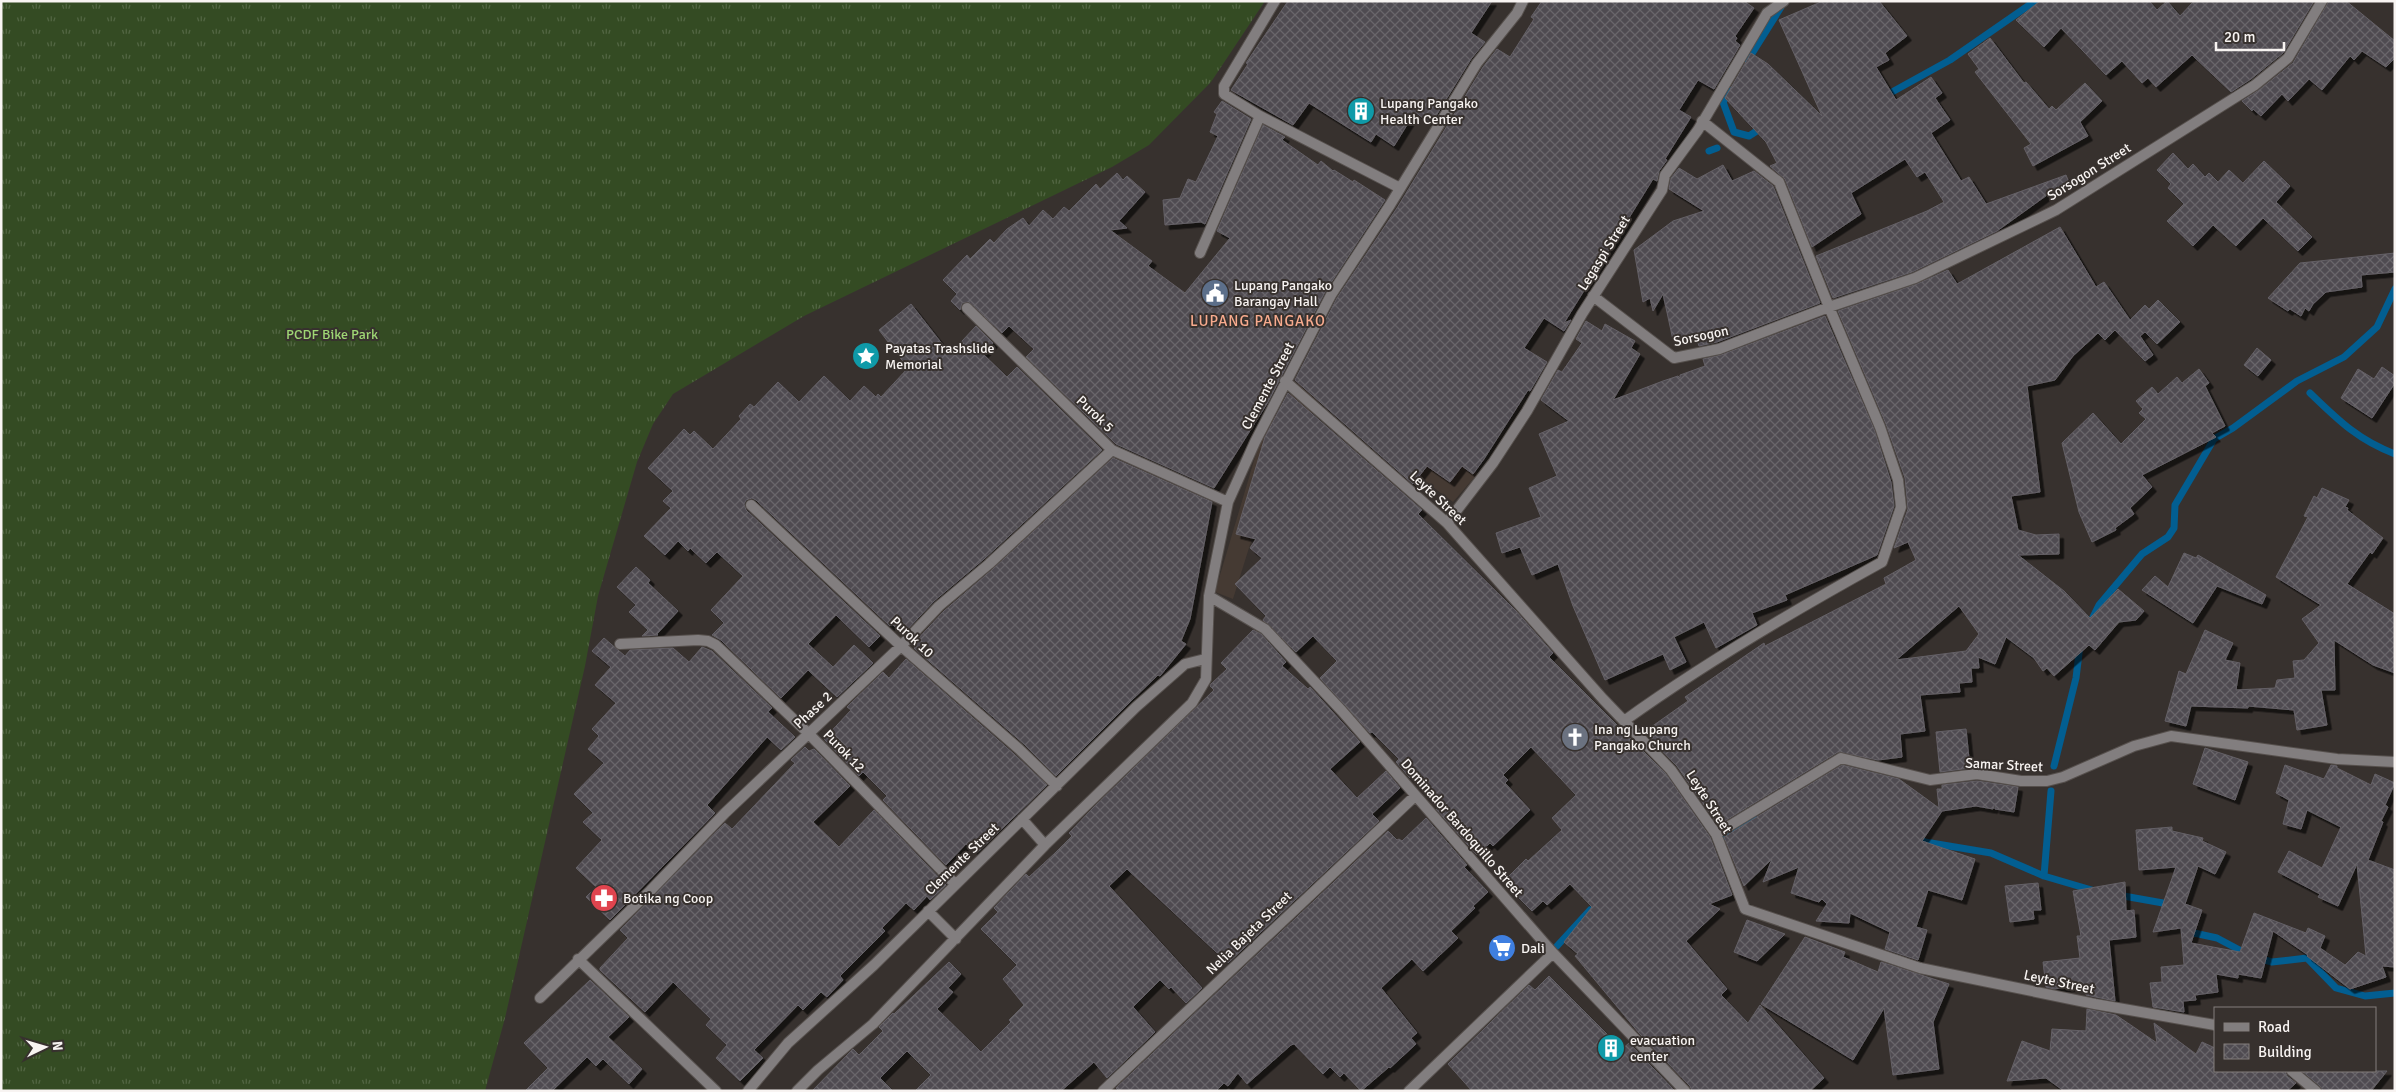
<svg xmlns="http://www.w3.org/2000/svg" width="2396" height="1092" font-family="Signika,sans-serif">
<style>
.built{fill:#453a33}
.grass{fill:url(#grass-tufts)}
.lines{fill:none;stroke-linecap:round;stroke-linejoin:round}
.stream{stroke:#025e91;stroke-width:7}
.building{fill:url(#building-cross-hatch);stroke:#646066;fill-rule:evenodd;filter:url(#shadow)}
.minor-casing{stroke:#56504d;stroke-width:12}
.minor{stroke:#827e7f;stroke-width:10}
.labels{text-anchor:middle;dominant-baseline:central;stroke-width:4;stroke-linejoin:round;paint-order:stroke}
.poi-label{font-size:14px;fill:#f8f4f2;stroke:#37312e;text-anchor:start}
.street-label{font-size:14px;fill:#f8f4f2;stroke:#37312e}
.park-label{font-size:14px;fill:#9ed674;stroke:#37312e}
.neighbourhood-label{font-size:15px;letter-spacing:1px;fill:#f8ab8e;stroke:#37312e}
</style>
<defs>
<pattern id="grass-tufts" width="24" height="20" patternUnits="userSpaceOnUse" patternTransform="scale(1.25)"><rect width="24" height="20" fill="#344b23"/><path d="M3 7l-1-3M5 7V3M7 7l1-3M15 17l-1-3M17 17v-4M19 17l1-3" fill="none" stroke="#526643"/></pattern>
<pattern id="building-cross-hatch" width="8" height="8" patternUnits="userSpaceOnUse" patternTransform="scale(1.25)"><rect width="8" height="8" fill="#4f4b51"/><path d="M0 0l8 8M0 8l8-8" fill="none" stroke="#69666a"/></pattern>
<filter id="shadow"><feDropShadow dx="4.5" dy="4.5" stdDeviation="0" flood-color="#0009"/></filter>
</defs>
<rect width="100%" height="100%" fill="#37312e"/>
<path class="built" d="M1307,367L1478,473L1453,502L1297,386Z
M1292,392L1313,412L1279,452L1233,599L1215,592L1261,437Z"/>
<path class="grass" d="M1,1H1265L1211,82L1149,145L1112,167L804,316L673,394L653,424L637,462L598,596L585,666L505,1018L485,1091H1Z"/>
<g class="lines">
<path class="stream" d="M1748,60L1783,4
M1730,91L1723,102L1734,132L1749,136L1763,127
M1883,97L1950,60L2035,1
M1709,151L1717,148
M2310,393C2338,420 2358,440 2395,454
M2092,619L2099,605L2142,554L2168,537L2174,528L2175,505L2214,439L2233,428L2297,381L2344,357L2377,327L2395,289
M2054,766L2076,678L2080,645
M1914,837L1925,842L1991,853L2044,876L2095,891
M1721,838L1753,817
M2044,876L2051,791
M2118,895L2163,903L2169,909
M2187,927L2194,933L2217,938L2247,954
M1557,946L1590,910
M2257,958L2272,962L2307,958L2336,988L2365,996L2395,993"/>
</g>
<path class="building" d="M1288,1H1492L1471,33L1485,42L1471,59L1431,124L1415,112L1394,146L1376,134L1371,142L1309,103L1293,125L1231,90L1248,64L1246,63Z
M1542,1H1744L1754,8L1735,36L1737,38L1735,41L1740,45L1714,89L1698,80L1679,110L1691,117L1665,159L1667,160L1659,171L1657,181L1653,179L1564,323L1571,320L1564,331L1544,318L1524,348L1547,362L1530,391L1528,390L1484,459L1473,474L1462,466L1450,482L1427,466L1413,484L1295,380L1337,298L1397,208L1483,67L1497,49L1510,57L1534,19L1531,17Z
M1823,1H1879L1907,36L1885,53L1889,60L1876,67L1896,100L1931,77L1942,93L1935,98L1950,120L1931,133L1961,181L1969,177L1986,204L2066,175L2068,180L1997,231L1912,272L1833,298L1816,256L1927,211L1944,202L1925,172L1917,177L1905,159L1851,193L1861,214L1812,247L1785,179L1770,166L1777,163L1766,142L1725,98L1751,53L1768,64L1822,116L1779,20Z
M2040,1H2149L2157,10L2167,1L2180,16L2194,1H2314L2283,53L2251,79L2231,92L2192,55L2156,87L2148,78L2142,83L2122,61L2106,75L2061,28L2044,47L2016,20Z
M2329,1H2346L2395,41V58L2386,67L2362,51L2354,60L2350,56L2322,90L2309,79L2288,101L2282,94L2261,116L2253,109L2252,111L2242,101L2259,90L2293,63Z
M1990,38L2024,83L2026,82L2049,109L2052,106L2056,110L2085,83L2102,101L2080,122L2088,136L2033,166L2024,148L2031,144L1975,72L1979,69L1968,54Z
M1222,101L1251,119L1205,224L1201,222L1165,225L1163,200L1180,198L1188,179L1196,182L1218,136L1210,132L1217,114L1214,112Z
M1263,125L1285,137L1282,140L1318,165L1321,161L1333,171L1334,170L1353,182L1354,180L1385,200L1325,292L1268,402L1214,488L1116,444L1026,357L1034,349L1009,326L1002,333L969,302L962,303L960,310L951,301L957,294L943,280L967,255L970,259L990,239L994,243L1007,229L1023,218L1029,226L1043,210L1053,219L1064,207L1069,211L1096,184L1100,189L1117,173L1123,180L1127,176L1145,192L1119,221L1127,228L1110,230L1152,261L1148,266L1185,293L1230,238L1217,231Z
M2173,153L2188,169L2193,164L2205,177L2209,173L2218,182L2229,170L2243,183L2264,161L2290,186L2276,202L2312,237L2298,251L2263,218L2236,246L2213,225L2193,246L2167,221L2184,204L2168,188L2171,184L2157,170Z
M1723,165L1732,181L1754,171L1773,186L1820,303L1717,342L1699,346L1695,335L1673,340L1663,294L1653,311L1650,298L1643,302L1634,250L1673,221L1704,211L1669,189L1671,178L1679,168L1697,179Z
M2060,227L2096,287L2104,282L2130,320L2145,305L2149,309L2158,300L2180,322L2157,344L2145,332L2140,336L2153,355L2145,361L2115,330L2105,340L2098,333L2073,356L2055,380L2027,386L2040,492L2011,496L2018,530L2036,535L2059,534V554L2018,555L2064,591L2090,618L2118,589L2144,611L2136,620L2119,622L2095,650L2089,645L2054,676L2047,668L2043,671L2034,658L2006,637L1995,664L1978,657L1979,668H1971L1972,682L1959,683L1960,692L1920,695L1925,731L1900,734L1902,757L1878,760L1838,752L1718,825L1677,766L1644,732L1688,701L1685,697L1764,643L1765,646L1886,584L1884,578L1916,560L1908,542L1894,548L1908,509L1905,478L1886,424L1838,311L1917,284L1948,270L1957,284ZM1959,606L1979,634L1966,651L1896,660Z
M2395,253V272L2361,275L2362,287L2326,292L2313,304L2309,311L2305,308L2301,316L2290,309L2288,311L2268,298L2300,263Z
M911,304L950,354L976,326L993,343L983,354L1007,377L1017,367L1102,450L984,559L934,601L903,634L892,624L890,626L756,500L752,498L746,500L744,504L746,510L880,636L869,647L836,615L808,644L833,667L854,645L873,663L837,697L808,670L781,698L721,640L712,635L724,623L711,610L743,576L717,552L706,563L690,548L688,551L678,541L665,555L644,536L671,508L663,501L673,491L648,468L684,429L690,435L694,431L713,449L741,419L739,416L750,404L754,407L778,382L799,402L824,376L850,401L864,386L876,397L878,394L881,397L908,368L879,330Z
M1825,316L1874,429L1891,482L1894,506L1877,555L1785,595L1787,600L1752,613L1757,625L1716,648L1704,622L1674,637L1686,662L1670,670L1663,654L1605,680L1573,606L1558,564L1532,575L1520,547L1502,553L1496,533L1541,517L1529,488L1557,476L1539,434L1569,421L1541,400L1558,370L1562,372L1582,343L1576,339L1586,321L1602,331L1605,324L1635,341L1631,348L1640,354L1613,400L1663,381L1678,376L1680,378V375L1705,366L1703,359L1721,355Z
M2257,348L2271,360L2258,376L2244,365Z
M2382,367L2395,376V383L2372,418L2341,398L2358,369L2374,379Z
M2199,369L2209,383L2205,386L2225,426L2212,433L2216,437L2142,475L2152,487L2130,508L2134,514L2115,528L2116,530L2092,542L2079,512L2062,443L2093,413L2121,444L2146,419L2139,413L2143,409L2136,401L2152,387L2158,394L2177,377L2182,383Z
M1288,393L1422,510L1418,514L1516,611L1553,653L1549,657L1666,774L1710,837L1732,895L1709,904L1720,909L1686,941L1727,989L1721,995L1748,1023L1760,1005L1824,1078L1810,1091H1692L1690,1086L1639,1033L1575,956L1578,954L1564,942L1592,907L1570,884L1547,905L1543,901L1532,911L1503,882L1526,859L1528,861L1562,830L1552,818L1576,795L1531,747L1503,775L1508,780L1505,783L1530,810L1493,846L1490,843L1477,855L1436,809L1441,804L1413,775L1410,778L1396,762L1399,759L1372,732L1370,733L1320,678L1337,661L1313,636L1296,652L1263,620L1266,616L1235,584L1262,558L1250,548L1256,539L1236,534L1265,437Z
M1113,458L1212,502L1190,619L1181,641L1186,644L1160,676L1158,675L1133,699L1056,776L1024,744L914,648L916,647L913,644L944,611L993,569Z
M2322,488L2349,500L2345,507L2348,508L2347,510L2383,538L2372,554L2370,552L2347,584L2395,614V673L2373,665L2334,640L2335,690H2321L2327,725L2297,730L2294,710L2248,706V708L2191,706L2186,726L2165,721L2179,671L2186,674L2205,630L2233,643L2225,660L2240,663L2236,690L2275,688L2277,680L2295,678L2293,661L2304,660L2319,643L2302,619L2321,605L2276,577L2308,517L2304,516L2314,496L2317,498Z
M2184,553L2196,558L2198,555L2266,595L2262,604L2217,586L2193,623L2142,590L2155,576L2168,587Z
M636,567L650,580L648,583L678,611L657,634L658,635L642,636L648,630L629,612L636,605L617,587Z
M1253,630L1261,634L1286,662L1282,666L1308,689L1310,687L1360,742L1330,769L1357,798L1386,771L1400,788L1372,814L1379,821L1228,963L1127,869L1109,886L1202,988L1186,1003L1171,987L1169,989L1160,980L1133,1007L1155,1032L1107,1078L1094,1062L1061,1091H915L931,1075L907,1051L880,1078L893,1091H812L853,1049L859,1055L883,1031L879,1027L893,1013L894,1014L949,962L961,974L948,988L953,992L937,1009L981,1052L1011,1022L1009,1020L1024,1005L1003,979L1017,965L981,929L998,912L994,908L1026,874L1029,877L1055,853L1072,836L1069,833L1092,809L1214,690L1210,686L1211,684L1227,669L1221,663Z
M604,638L625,656L630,650L673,648L689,662L702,647L712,651L772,708L768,712L795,737L781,750L767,737L707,805L715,813L610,920L586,897L596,887L576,868L602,840L583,822L593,813L574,794L604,763L588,749L599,736L592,729L616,703L595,685L611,667L592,651Z
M906,659L1014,754L1047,785L977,853L966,844L946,865L883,800L887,796L863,772L859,776L824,739L851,710L847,707L883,672L889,678Z
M1966,729L1970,768L1940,772L1936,732Z
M805,747L809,751L814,749L850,786L813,822L839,847L874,810L946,885L930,900L927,896L914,910L906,903L882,928L885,931L840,976L843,980L827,997L821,992L803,1010L798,1005L754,1050L763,1058L740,1081L716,1058L727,1045L706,1025L711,1019L673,982L645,1012L600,970V968L628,938L620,930L725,823L732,829L795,763L791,760Z
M2205,748L2248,762L2235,800L2193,784Z
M1842,765L1899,779L1939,808L1937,789H1942V785L1977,781L2018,787L2014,812L1995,809V803L1993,809L1976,806L1942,811L1922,841L1975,859L1962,900L1928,890L1916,927L1927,930L1918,960L1885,949L1890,932L1850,913L1849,923L1816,921L1827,904L1822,899L1819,902L1791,893L1799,867L1763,882L1772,859L1744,886L1724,837Z
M2285,765L2324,779L2331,765L2337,766V768L2371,785L2375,774L2395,783L2385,805L2388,807L2381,821L2383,822L2368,860L2395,870V967L2382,966L2386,977L2350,989L2307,956L2308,955L2273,931L2261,978L2238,974V978L2216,974L2218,992L2195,995L2196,1000L2183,1001L2184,1012L2153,1007L2150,983L2162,982L2161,967L2184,965L2181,928L2153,932L2176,867L2139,870L2136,830L2172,827V831L2203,838L2202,841L2226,852L2215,874L2198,866L2185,904L2202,910L2191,943L2240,952L2254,913L2306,933L2308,928L2325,936L2320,948L2345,965L2358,952L2366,956L2357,864L2338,906L2318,897L2320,894L2278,872L2289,851L2322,868L2341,827L2307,810L2301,829L2283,824L2289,800L2276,793Z
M1426,818L1467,865L1464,867L1488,892L1473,906L1475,908L1451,931L1458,938L1423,971L1412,959L1381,988L1417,1033L1411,1038L1416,1044L1390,1068L1389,1067L1361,1091L1344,1073L1340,1077L1330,1067L1323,1074L1294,1044L1291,1045L1247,1084L1238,1073L1228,1086L1224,1083L1216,1091H1119L1116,1088L1388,831L1397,840L1399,839L1402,841Z
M2125,882L2126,911L2134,910L2136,937L2109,940L2115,1001L2086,995L2085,985L2054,989L2046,987L2043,962L2080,958L2077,936H2081L2073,891Z
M2038,883L2041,910H2033L2034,919L2010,922L2005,886Z
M1747,920L1785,934L1757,961L1734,952Z
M1805,937L1845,952L1843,957L1878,972L1881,962L1949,984L1933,1022L1939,1069L1893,1075L1884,1008L1853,1060L1761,1004Z
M1549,976L1622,1049L1629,1043L1675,1091H1472L1448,1064L1529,985L1535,990Z
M590,980L629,1017L608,1037L642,1069L629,1084L603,1059L596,1066L587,1057L552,1091H525L548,1068L524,1043Z
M2087,1009L2116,1015L2157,1043L2154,1023L2196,1054L2202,1042L2215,1048V1071H2285L2287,1076L2296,1083L2287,1091H2064L2046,1078L2007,1081L2022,1041L2050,1051L2052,1029L2086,1031Z
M2302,1071H2387L2371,1091H2323L2320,1086Z"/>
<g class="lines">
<g class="minor-casing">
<path id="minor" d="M1275,1L1224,86V94L1260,116L1400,188
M1200,253L1260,116
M1593,296L1674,358L1719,349L1829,307L1915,278L2056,210L2255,85L2288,58L2322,1
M967,308L1112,450L1228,502
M1285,381L1447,523L1603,699L1671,770L1716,834L1745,909L1920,968L2095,1004L2215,1025
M751,505L901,646L1019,749L1057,786
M1447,523L1493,463L1527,411L1582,314L1662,190L1665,175L1698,130L1767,13L1784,1
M1209,596L1265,629L1342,711L1553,953L1685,1091
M620,644L698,640L708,641L716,645L808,733L955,884
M1624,721C1706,662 1793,611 1882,562L1901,507L1898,480L1880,427L1829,307L1779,182L1702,121
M1022,819L1045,845
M1716,834L1841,758L1930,780L1977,774L2021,781H2047L2063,777L2134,746L2171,736L2337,759L2395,762
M928,911L956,939
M578,959L716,1091
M540,998L650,891L725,813L901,646L939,606L989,564L1112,450
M2292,1071L2316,1091
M748,1091L788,1043L874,965L1136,707L1185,664L1205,659
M797,1091L818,1070L873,1024L1045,845L1192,703L1206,679L1209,596L1228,502L1255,442L1331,295L1390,205L1477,63L1517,13L1523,1
M1103,1091L1415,796
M1409,1091L1553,953"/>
</g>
<use href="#minor" class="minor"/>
</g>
<defs>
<g id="building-disc" transform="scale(1.4375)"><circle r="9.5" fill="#0f9aa8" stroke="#37312e"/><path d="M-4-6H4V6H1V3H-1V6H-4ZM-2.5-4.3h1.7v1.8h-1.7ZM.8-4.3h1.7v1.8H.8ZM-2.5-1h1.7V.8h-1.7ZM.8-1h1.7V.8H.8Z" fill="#fff"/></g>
<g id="civic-disc" transform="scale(1.4375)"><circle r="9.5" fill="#5c6f8a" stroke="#37312e"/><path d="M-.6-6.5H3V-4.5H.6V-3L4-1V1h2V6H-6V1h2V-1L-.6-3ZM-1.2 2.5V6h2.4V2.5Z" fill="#fff"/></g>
<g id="sight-disc" transform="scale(1.4375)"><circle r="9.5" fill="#0f9aa8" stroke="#37312e"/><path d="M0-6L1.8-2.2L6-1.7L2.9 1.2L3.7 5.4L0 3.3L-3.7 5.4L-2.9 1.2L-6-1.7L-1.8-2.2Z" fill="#fff"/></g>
<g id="church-disc" transform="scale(1.4375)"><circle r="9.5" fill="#6b7280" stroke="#37312e"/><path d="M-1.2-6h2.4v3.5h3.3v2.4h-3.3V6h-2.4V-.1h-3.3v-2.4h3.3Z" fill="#fff"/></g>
<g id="pharmacy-disc" transform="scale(1.4375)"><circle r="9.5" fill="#e0444e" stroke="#37312e"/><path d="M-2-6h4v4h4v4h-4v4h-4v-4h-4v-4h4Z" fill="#fff"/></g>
<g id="supermarket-disc" transform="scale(1.4375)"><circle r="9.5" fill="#3f7fe0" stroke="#37312e"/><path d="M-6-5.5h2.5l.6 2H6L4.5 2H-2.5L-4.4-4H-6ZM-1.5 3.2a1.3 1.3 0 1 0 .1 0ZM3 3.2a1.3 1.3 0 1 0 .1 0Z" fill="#fff"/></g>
</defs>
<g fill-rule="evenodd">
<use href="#building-disc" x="1361" y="111"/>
<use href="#civic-disc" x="1215" y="293"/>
<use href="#sight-disc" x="866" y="356"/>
<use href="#church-disc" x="1575" y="737"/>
<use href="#pharmacy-disc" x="604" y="898"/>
<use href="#supermarket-disc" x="1502" y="948"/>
<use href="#building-disc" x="1611" y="1048"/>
</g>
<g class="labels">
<g class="poi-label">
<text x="1380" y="103">Lupang Pangako<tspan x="1380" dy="16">Health Center</tspan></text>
<text x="1234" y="285">Lupang Pangako<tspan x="1234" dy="16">Barangay Hall</tspan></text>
<text x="885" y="348">Payatas Trashslide<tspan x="885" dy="16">Memorial</tspan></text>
<text x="1594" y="729">Ina ng Lupang<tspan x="1594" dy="16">Pangako Church</tspan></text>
<text x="623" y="898">Botika ng Coop</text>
<text x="1521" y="948">Dali</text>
<text x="1630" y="1040">evacuation<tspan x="1630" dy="16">center</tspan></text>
</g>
<g class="street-label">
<text transform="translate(2089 172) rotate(-32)">Sorsogon Street</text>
<text transform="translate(1604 253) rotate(-58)">Legaspi Street</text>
<text transform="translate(1701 336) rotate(-12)">Sorsogon</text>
<text transform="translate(1268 386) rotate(-62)">Clemente Street</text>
<text transform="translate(1095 414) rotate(44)">Purok 5</text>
<text transform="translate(1438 498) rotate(43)">Leyte Street</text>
<text transform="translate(912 637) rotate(43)">Purok 10</text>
<text transform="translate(813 710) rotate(-43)">Phase 2</text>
<text transform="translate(844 751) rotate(46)">Purok 12</text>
<text transform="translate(2004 765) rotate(3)">Samar Street</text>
<text transform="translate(1709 802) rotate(57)">Leyte Street</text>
<text transform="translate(1462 828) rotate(49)">Dominador Bardoquillo Street</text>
<text transform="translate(962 859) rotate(-44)">Clemente Street</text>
<text transform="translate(1249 933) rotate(-44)">Nelia Bajeta Street</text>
<text transform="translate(2059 982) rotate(12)">Leyte Street</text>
</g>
<g class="park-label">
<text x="332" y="334">PCDF Bike Park</text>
</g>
<g class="neighbourhood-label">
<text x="1258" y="321">LUPANG PANGAKO</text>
</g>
</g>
<rect width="2396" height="1092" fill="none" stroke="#f8f4f2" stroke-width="5"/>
<rect x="2214" y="1007" width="162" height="65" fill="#37312e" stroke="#847f7c"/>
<rect x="2224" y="1023" width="25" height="8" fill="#827e7f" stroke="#847f7c"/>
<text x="2258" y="1032" font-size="15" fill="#f8f4f2">Road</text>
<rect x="2224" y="1044" width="25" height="15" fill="url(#building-cross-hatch)" stroke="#847f7c"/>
<text x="2258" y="1057" font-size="15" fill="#f8f4f2">Building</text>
<g transform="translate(45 1047) rotate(85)" stroke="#37312e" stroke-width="4" paint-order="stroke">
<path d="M0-4L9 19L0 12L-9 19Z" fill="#f8f4f2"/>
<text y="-8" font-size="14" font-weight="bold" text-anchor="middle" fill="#f8f4f2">N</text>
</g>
<path d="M2216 42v8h68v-8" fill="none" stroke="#f8f4f2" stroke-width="2.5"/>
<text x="2224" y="42" font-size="15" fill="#f8f4f2" stroke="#37312e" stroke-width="4" paint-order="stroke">20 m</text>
</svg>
